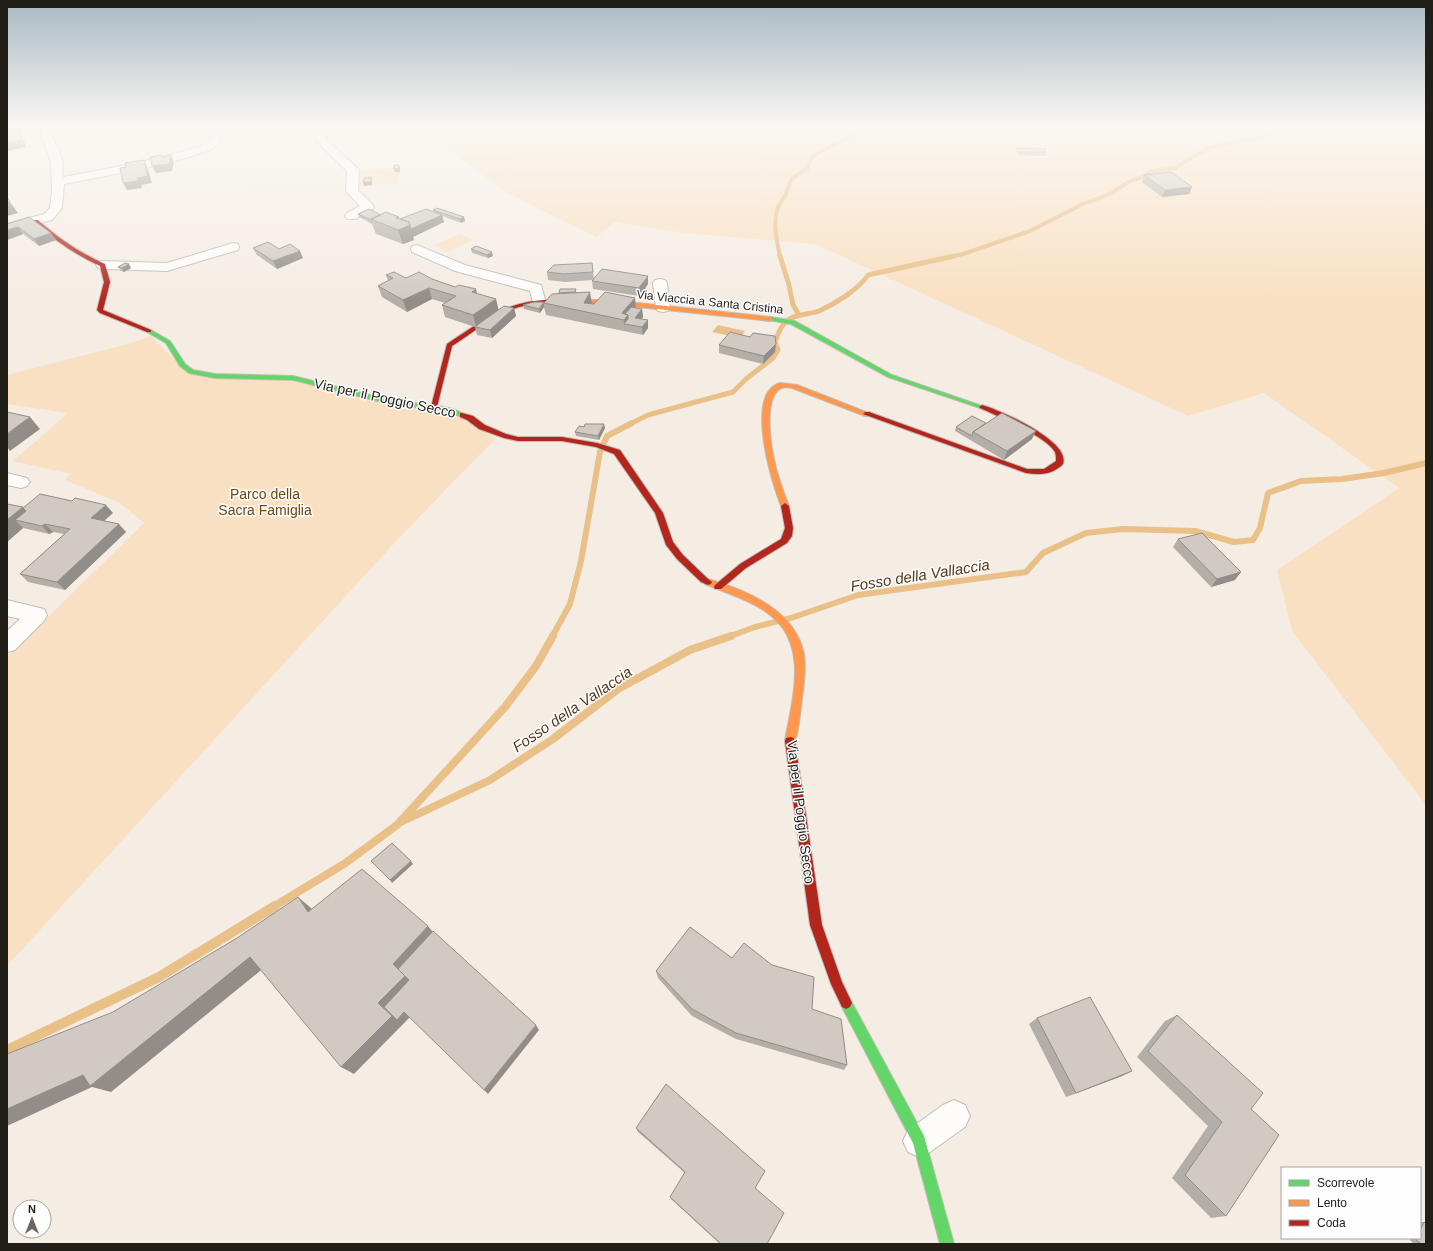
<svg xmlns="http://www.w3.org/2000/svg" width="1433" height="1251" font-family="Helvetica,sans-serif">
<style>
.green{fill:#f9e0c2}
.water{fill:#e9c088}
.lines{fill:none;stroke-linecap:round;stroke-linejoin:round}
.stream-far4{stroke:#e9c088;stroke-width:4}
.stream-far3{stroke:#e9c088;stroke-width:5}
.stream-far2{stroke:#e9c088;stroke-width:6}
.stream-far1{stroke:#e9c088;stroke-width:8}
.stream{stroke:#e9c088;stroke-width:10}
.street-casing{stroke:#c2bcb5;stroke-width:2}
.fast-casing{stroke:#c2bcb5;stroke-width:2}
.slow-casing{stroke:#c2bcb5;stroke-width:2}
.jam-casing{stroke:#c2bcb5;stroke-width:2}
.street{fill:#fefcfb;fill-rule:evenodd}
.fast{fill:#63d668;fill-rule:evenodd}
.slow{fill:#ff974d;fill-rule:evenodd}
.jam{fill:#b3261e;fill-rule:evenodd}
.wall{fill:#b3aea8}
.shaded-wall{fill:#928d88}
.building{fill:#d0cac3;stroke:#928d88}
.labels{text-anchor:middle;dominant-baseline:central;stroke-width:3;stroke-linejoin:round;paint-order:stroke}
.far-street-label{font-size:12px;fill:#221e18;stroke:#fdfdfd}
.street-label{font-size:14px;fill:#221e18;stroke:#fdfdfd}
.park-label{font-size:14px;fill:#6d480d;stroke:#fdfdfd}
.water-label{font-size:15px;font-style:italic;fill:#523a1a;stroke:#fdfdfd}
</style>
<rect width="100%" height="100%" fill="#f5ede4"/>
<path class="green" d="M445,125H1426V805L1292,631L1277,570L1399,488L1264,393L1188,416L815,244L686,233L615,222L596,237L502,190L444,145Z
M400,167L399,183L354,187L356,171Z
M460,234L473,240L447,252L434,245Z
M151,336L187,372L294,382L429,408L462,419L478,427L495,439L399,538L7,966V657L144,523L120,503L65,480L70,474L13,461L68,413L7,404V375L124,345Z"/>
<path class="water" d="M718,325L745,331L740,338L712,332Z"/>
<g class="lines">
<path class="stream-far4" d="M780,257C777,241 773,226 777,210C778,204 784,200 786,194C791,177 791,178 807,169L811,158L821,151L875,125
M950,257L963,254L1030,231L1083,204L1112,193L1130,181L1140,178L1152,171L1175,168L1208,148L1268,135L1281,125"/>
<path class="stream-far3" d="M780,256L789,285L793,305L799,315
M630,424L648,415L733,392L746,379L773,358L778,350L775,342C777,337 779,330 783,325C790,314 808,315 819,311C835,304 859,289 868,275L954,256"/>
<path class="stream-far2" d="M552,637L570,604L581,561L600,452L607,436L632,423
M728,637L755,627L791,618L858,595L1026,572L1043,553L1086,533L1123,529L1195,531L1234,542L1253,540L1260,528L1268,493L1301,481L1342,479L1384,473L1426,463"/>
<path class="stream-far1" d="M401,822L490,780L553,739L618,689L690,650L731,636
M273,907L344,864L397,825L505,707L536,666L553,636"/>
<path class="stream" d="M7,1050L159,977L275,906"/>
<g class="street-casing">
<path id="street" d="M41,125H51L53,138L62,158L63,177L138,163L200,147L208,141L215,125H225C223,131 221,140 217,145C204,159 89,179 64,184L62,208L52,220L7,232V224L44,214L50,208L52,191L51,162L41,134Z
M307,125H317L328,141L357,168L359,170L358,190L372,204L374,207L372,210L355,219H347L345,216L347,213L360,206L346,191L347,171L321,146Z
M233,243L238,244L239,247L238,250L167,271L103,269L98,268L96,265L98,262L103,261L167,263Z
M417,245L465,265L541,285L546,303L544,306L539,307L534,306L530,291L455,271L412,252L411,249L412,246Z
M660,279L665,280L667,283L670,308L668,311L663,312L658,311L656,308L653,283L655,280Z
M7,473L27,478L30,482L27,486L21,488L7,485Z
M7,600L44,609L47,615L44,621L15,650L7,652V631L20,619L7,616Z
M954,1100L965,1105L970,1116L965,1127L930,1152L919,1157L908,1152L903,1141L908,1130L943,1105Z"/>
</g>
<g class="fast-casing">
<path id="fast" d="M770,317L795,321L892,375L985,407L982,409L980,408L888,377L791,324L768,320L767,319Z
M147,330H151L170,341L185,364L193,370L215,374L293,376L394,401L434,405L453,409L466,415L462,417L451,413L434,409L394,405L293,380L215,378L189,373L180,366L166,343L147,332Z
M846,997L850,999L924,1136L954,1244H940L913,1143L842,1007L840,1003L842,999Z"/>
</g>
<g class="slow-casing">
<path id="slow" d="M581,300H609L770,317L773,319L770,321L609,304L579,303V301Z
M780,383L797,385L871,414L869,416H865L792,388C761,380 770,441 774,459C777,475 783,491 789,506L785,509L781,506C772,482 744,394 780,383Z
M708,579C746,590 795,610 804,654C806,668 804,685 802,699C800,712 799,733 794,744L790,745L786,744L785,741C792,699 810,645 769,614C751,600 726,593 705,584L704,582Z"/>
</g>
<g class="jam-casing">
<path id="jam" d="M34,220H38C58,238 80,253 105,264L110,282L103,310L151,330V332H147L100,313L97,310L104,282L100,266C76,255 54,240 34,222Z
M544,300H581L584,302L581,304C561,304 539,302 519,307C495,313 473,333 452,346L437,407L434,409L432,408L431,407L447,344C481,322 502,303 544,300Z
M982,405C1000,410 1071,441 1063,464C1052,475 1040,475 1026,473L863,414L865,412H869L1027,469H1044L1056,461C1056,458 1056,455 1055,452C1046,436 997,416 980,408L979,407Z
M460,413H462L473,416L485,425L506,434L518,437H562L597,443L620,450L663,513L673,542L683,555L707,578L712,582L711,584L708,585L701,582L677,559L666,545L655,513L614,454L596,447L562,441H518L504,438L479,429L467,420L460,417Z
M785,503L789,506L793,528L792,536L787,543L746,568L721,589H715L714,587L715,585L740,564L781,539L785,528L781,506Z
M790,737L794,738L795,741L822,925L842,982L852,1003L850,1007L846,1009L842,1007L831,984L810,925L785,741L786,738Z"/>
</g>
<use href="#street" class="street"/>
<use href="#fast" class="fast"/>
<use href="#slow" class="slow"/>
<use href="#jam" class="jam"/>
</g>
<path class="wall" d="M1017,148L1046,152L1045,156L1018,155L1016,152Z
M1144,175L1192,187L1189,194L1162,197L1142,182Z
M433,210L464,217L465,221L461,223L442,216L444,222L413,237L414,240L403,244L376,234L372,224L359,217L358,214L381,215L399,217V219H400L434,212Z
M29,217L56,240L39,246L23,234L7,240V224Z
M253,248L279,249L303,258L277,269L257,255Z
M471,249L493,256L488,258L472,253Z
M592,263L594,279L648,276V284L640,296L593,289L592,281L593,280L565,282L548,280L547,272Z
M118,267L131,268L124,272L121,271Z
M386,275L406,278L432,279L477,294L499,310L514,308L516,316L492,338L477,335L475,327L445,317L442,305L445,303L432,299L407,312L382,297L378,286L388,281Z
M576,289V292L591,304L636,308L642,309L643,317L642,319L648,328L643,335L546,315L544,307L540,313L524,309L523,305L544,302L559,293Z
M719,345L775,352L763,364L719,353Z
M986,423L1032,439L1004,460L955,431L956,427Z
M605,428L599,440L576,436L575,432Z
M7,504L23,508L113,513L104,521L126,532L65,590L28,582L20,574L64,534L53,532L49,534L23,528L7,542Z
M1178,539L1235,580L1211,587L1173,547Z
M732,958L812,1009L847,1065L844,1070L736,1039L692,1016L658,978L656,971Z
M1177,1015L1251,1109L1226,1216L1211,1218L1172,1178L1208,1126L1137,1057L1165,1021Z
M1037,1018L1132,1071L1122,1076L1066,1097L1029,1024Z
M636,1128L756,1188L767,1244H720L671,1199L670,1197L685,1173L638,1132Z
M1420,1222H1424L1426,1244H1414L1410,1240V1238H1420Z"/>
<path class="shaded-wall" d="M7,125H27L26,129L11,131L10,129L8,130L7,129Z
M19,131L23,138L26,147L7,151V143Z
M171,155L174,162L172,171L156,173L152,166Z
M144,160L147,167L152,183L141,185L142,188L127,190L123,183L137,178Z
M399,165L400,168V172H395L394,169Z
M371,177L372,181V185L364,186L363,182Z
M1192,187L1189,194L1162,197L1165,190Z
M10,202L18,213L7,216V203Z
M442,215L444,222L413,237L414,240L403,244L398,230L410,225Z
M464,217L465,221L461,223L460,219Z
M18,227L23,234L7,240V230Z
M51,233L56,240L39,246L34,239Z
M300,251L303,258L277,269L273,261Z
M492,252L493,256L488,258L487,255Z
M129,264L131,268L124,272L122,268Z
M648,276V284L640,296L639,288Z
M429,288L432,299L407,312L403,300Z
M476,289L479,301L472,292Z
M590,292L592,304L584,303Z
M635,298L636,309L624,324L625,332L624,320L622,313Z
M496,299L499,311L476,327L473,315Z
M544,303V307L540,313L539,309Z
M514,308L516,316L492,338L490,330Z
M642,309L643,317L636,326L635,318Z
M648,320V328L643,335L642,327Z
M776,344L775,352L763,364L764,356Z
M30,417L40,429L10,451L7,447V434Z
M604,424L605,428L599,440L598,436Z
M1036,431L1032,439L1004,460L1007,451Z
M106,505L113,513L98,526L91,518Z
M23,507L34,519L15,520L23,528L7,542V520Z
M45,524L53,532L49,534L42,526Z
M119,524L126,532L65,590L57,582Z
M1241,572L1235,580L1211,587L1217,579Z
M411,861L413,864L392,883L390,880Z
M298,897L311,908L321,923L308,912Z
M428,926L437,937L414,985L404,1012L410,1017L354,1074L341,1067L378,1003L393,964Z
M250,957L265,967L111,1092L92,1087L7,1126V1109Z
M536,1025L539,1030L488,1094L484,1090Z
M1132,1071L1122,1076L1066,1097L1076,1093Z"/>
<path class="building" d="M19,131L22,140L7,143V134Z
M1017,148L1045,149L1046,152H1018Z
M161,155L162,157L171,155L169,164L152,166L150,157Z
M144,160L148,176L137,178L138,181L123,183L120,168L126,167L125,163Z
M394,165H399V168L394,169Z
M1171,172L1192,187L1165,190L1144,175Z
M371,177V182H363L364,178Z
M7,197L10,202L7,203Z
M437,208L464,217L460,219L433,210Z
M369,209L381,215L371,219V220L358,214Z
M426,209L442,215L411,229L409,222L400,219Z
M386,212L399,217L396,218L409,222L410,225L398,230L371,219Z
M29,217L51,233L34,239L18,227L7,230V224Z
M268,242L279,249L290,244L300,251L273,261L253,248Z
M476,246L492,252L487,255L471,249Z
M125,263L129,264L122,268L118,267Z
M592,263L593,272L564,274L547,272L554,265Z
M602,269L648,276L639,288L592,281Z
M394,272L406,278L419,272L432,279L455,287L459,285L476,289L472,292L496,299L473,315L442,305L456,296L429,288L403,300L378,286L393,278L386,275Z
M560,289H576L575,292L559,293Z
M590,292L584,303L594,304L605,292L635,298L622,313L628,315L624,320L544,303L552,294Z
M534,302H544L539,309L523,305Z
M504,306L514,308L490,330L475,327L484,320Z
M631,307L642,309L635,318L648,320L642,327L624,324L628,319V315L625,314Z
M730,332L750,337L753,333L775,336L776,344L764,356L719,345Z
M7,412L30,417L7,434Z
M1002,413L1036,431L1007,451L973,432Z
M972,416L986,423L973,432L972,436L956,427Z
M585,424H604L598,436L575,432L579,426L584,427Z
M40,494L72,501L75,498L106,505L91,518L119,524L57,582L20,574L70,529L45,524L42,526L15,520L26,511L23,508Z
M7,504L23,507L7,520Z
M1202,533L1241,572L1217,579L1178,539Z
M392,843L411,861L390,880L371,861Z
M362,869L428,926L393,964L405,976L378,1003L392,1016L341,1067L250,957L90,1086L83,1075L7,1109V1054L113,1012L237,938L298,897L308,912Z
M690,927L732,958L744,943L772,965L814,977L812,1009L841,1019L847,1065L736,1033L692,1009L656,971Z
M433,931L536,1025L484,1090L404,1012L397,1020L384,1007L409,980L398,969Z
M1090,997L1132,1071L1076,1093L1037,1018Z
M1177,1015L1263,1093L1251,1109L1279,1135L1226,1216L1185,1175L1222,1122L1148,1051Z
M666,1084L765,1171L755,1188L784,1213L767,1244H721L670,1197L685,1172L636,1128Z
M1424,1222L1426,1224V1244H1422L1416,1240L1417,1238H1420V1231Z"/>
<linearGradient id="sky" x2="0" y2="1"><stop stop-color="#a8b9c2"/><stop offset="0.42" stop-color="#faf7f3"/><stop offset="1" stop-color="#faf7f3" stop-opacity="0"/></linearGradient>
<rect width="1433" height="300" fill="url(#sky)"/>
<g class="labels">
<g class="far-street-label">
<text transform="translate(710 302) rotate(6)">Via Viaccia a Santa Cristina</text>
</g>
<g class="street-label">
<text transform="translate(385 398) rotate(12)">Via per il Poggio Secco</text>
<text transform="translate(801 812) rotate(83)">Via per il Poggio Secco</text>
</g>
<g class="park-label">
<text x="265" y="494">Parco della<tspan x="265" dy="16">Sacra Famiglia</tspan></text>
</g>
<g class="water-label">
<text transform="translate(920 575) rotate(-9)">Fosso della Vallaccia</text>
<text transform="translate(572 709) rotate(-34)">Fosso della Vallaccia</text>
</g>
</g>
<rect width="1433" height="1251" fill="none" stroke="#221e18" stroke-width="16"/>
<rect x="1281" y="1167" width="140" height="72" fill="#fdfdfd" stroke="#a5a4a1"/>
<rect x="1289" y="1180" width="20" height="6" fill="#63d668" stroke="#a5a4a1"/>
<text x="1317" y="1187" font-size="12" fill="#221e18">Scorrevole</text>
<rect x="1289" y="1200" width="20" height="6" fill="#ff974d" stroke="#a5a4a1"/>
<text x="1317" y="1207" font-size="12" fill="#221e18">Lento</text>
<rect x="1289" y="1220" width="20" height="6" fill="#b3261e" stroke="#a5a4a1"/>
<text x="1317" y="1227" font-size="12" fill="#221e18">Coda</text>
<g transform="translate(32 1219)"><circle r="19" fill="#fdfdfd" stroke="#a5a4a1"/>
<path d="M0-3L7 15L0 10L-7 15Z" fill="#6c665f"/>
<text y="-6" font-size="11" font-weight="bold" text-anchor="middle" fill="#221e18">N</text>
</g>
</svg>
